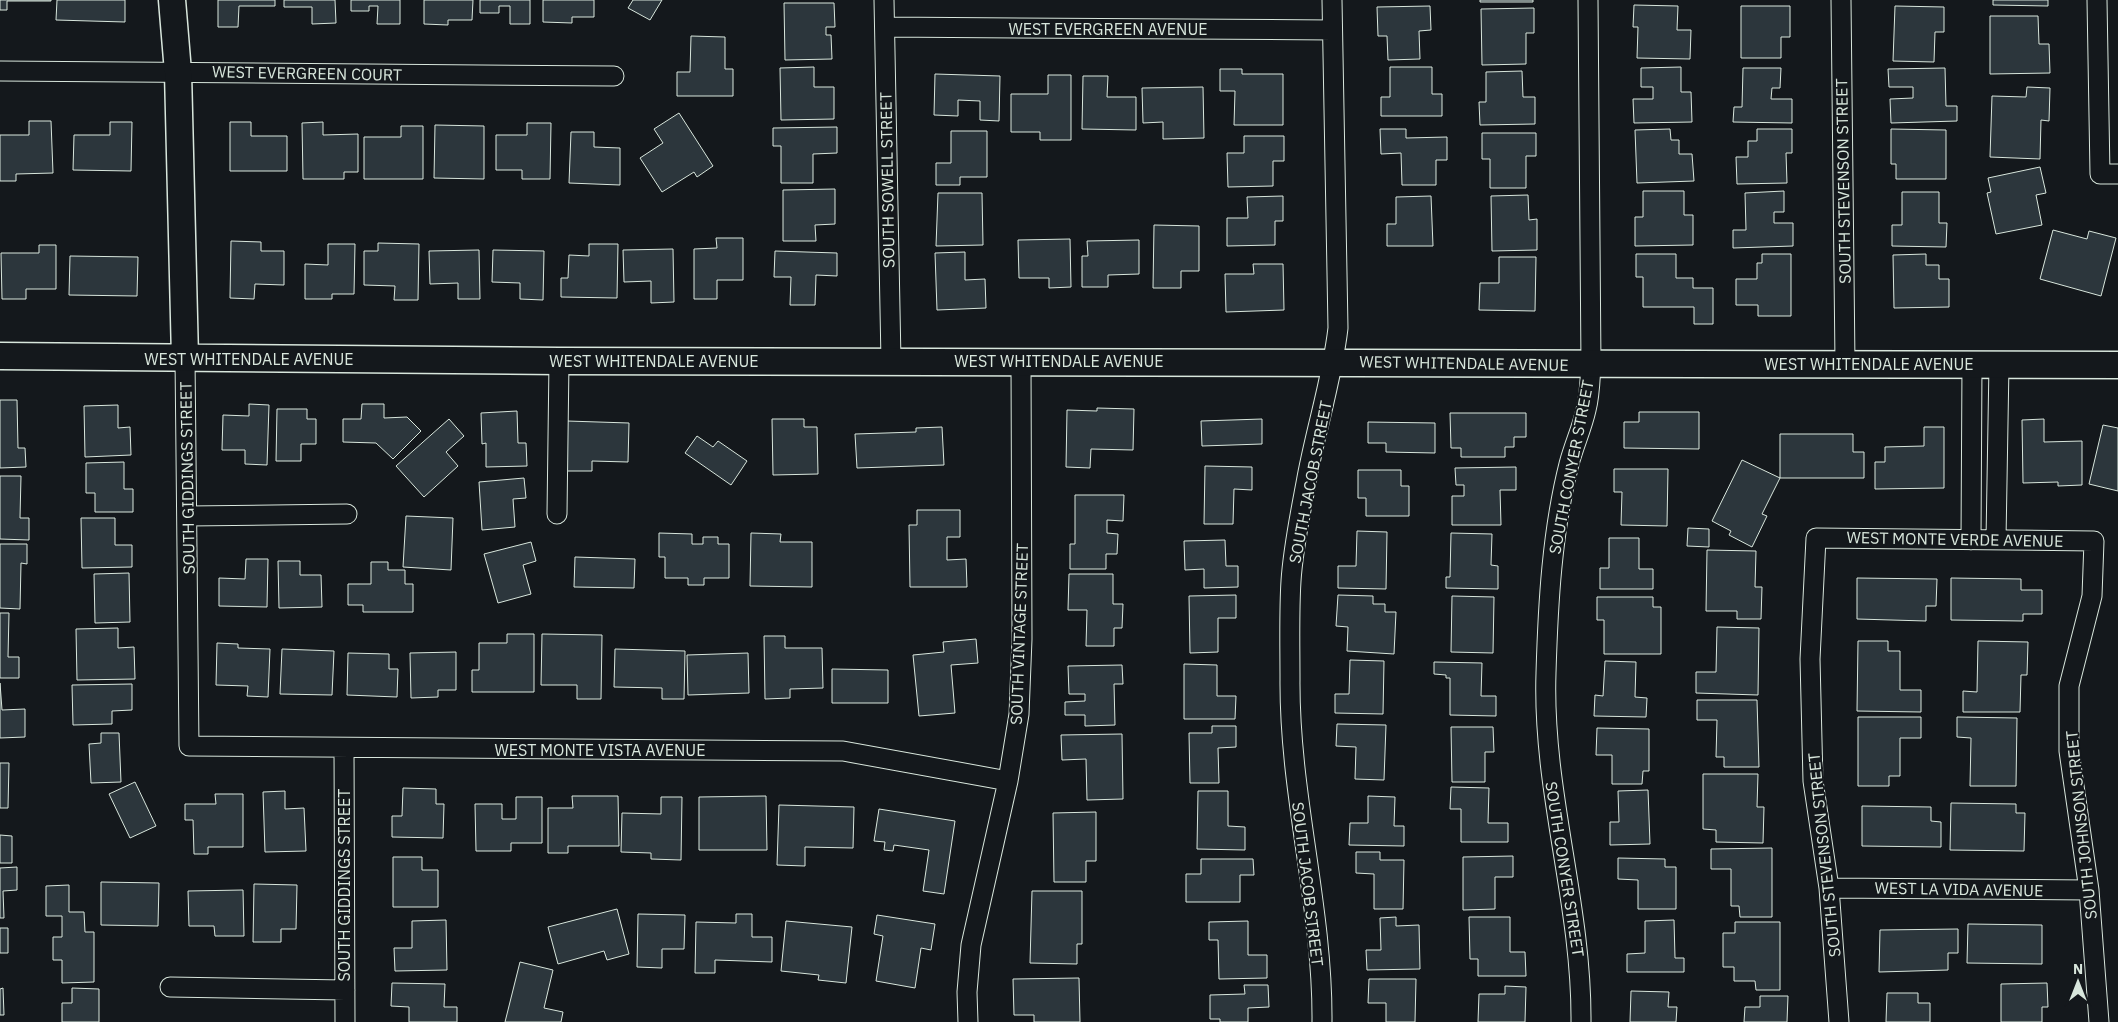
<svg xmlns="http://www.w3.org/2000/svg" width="2118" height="1022" font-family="'IBM Plex Sans',sans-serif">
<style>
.building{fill:#2c363c;stroke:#d8e6dc}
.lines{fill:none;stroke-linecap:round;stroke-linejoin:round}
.street-casing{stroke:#d8e6dc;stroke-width:21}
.secondary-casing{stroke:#d8e6dc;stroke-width:29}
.street{stroke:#14181c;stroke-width:19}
.secondary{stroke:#14181c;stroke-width:26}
.labels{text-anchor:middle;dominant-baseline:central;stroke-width:4;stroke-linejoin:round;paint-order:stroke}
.street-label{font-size:16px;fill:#d8e6dc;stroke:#14181c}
</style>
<rect width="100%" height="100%" fill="#14181c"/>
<path class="building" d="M0,0H51V1H7V10H0Z
M57,0H125V22L56,20Z
M218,0H275V6H239L238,27H218Z
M284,0H335L336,23L312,24V7H284Z
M351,0H400V24H377L378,6H369V11H351Z
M424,0H473L472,20H448V25L424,24Z
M480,0H530V24H510V6H499V13H480Z
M543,0H594V17H572V23L543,22Z
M633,0H662L650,20L628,8Z
M1480,0H1533V2H1480Z
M1993,0H2048V6L1993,5Z
M784,3H834L835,27H826V35H831L832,59L785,60Z
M1634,5L1678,6L1677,30H1691L1690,59L1637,58L1638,27H1633Z
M1430,6L1431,30L1419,31L1420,59L1388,60L1387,36H1378L1377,7Z
M1741,6H1790V37H1781V58H1741Z
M1895,6L1944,7V32H1935L1934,62L1893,61Z
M1534,8V33H1526V64L1482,65L1481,9Z
M1990,16H2038L2039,44H2049L2050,73L1990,74Z
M691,36L725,37V69H733V96H677V72H690Z
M814,67V87H834V119L781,120L780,68Z
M1390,67H1432V94H1442V116H1381V97H1390Z
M1681,67V92H1691L1692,122L1634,123L1633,99H1653V87H1641V68Z
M1743,68H1781L1780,88H1772L1771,99H1792V123L1733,122L1734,107H1742Z
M1945,68L1946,106H1957V121L1891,123L1890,99L1913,98V87H1889L1888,69Z
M1220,69H1242V74H1283V125H1234L1235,91H1220Z
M1522,71L1523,97H1535V124L1480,125L1479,102H1486V72Z
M935,74L1000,76L999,121L980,120V101L958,100V116L934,115Z
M1048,75H1071V140H1040V132H1011V94H1048Z
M1083,76H1108L1107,97H1136V130L1082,129Z
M1203,87L1204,138L1163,139V122L1143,123L1142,88Z
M2027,87L2050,88L2049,121L2041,120L2040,159L1990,157L1992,96L2026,97Z
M679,113L713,166L697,177L694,172L662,192L640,158L663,143L654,129Z
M29,121H51L53,173L16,174V181H0V135H29Z
M110,122H132L131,171L73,170L74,135H110Z
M230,122H251V136H287V171H230Z
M323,122V135L358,134V172H344V179H303L302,123Z
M527,123H551L550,179H522V170H496V135H527Z
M435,125L484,126V179L434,178Z
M401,126H423V179H364V137H401Z
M837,127V153L813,154V183H781V146H773V128Z
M1380,129H1406V138L1447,137V160H1436V185H1402L1401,153L1381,154Z
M1670,129L1671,140H1679V154H1692L1694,181L1637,183L1635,130Z
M1757,129H1792V153H1786L1787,183L1737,184L1736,157H1748V141H1757Z
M1891,129L1946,130V179H1896V164H1891Z
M951,131H987V177H960V185H936V163H951Z
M571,132H594V147L620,148V185L569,183Z
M1482,133H1536V156H1526V188H1490V159H1482Z
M1244,136H1284V161H1273V186L1228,187L1227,153H1244Z
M2040,167L2046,193L2036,195L2042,225L1996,234L1987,193L1991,192L1988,178Z
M835,189V224L815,225L816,241H783V190Z
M1643,191H1684V215H1693V245L1635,246V217H1643Z
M1784,191V212H1774V223H1793V246L1733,248V230H1746L1745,193Z
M1902,192H1939V223H1947L1946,247L1892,246V225H1902Z
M938,193H982L983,245L936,246Z
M1528,195L1529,220L1537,219V250L1492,251L1491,196Z
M1283,196V221H1275V245L1227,246V218H1248L1247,197Z
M1431,196L1433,246H1387V224H1396V197Z
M1154,225L1199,226V271H1181V288H1153Z
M2053,230L2087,239L2089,231L2116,238L2101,296L2040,279Z
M716,238H743V280H717V299H694V249L717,248Z
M1070,239L1071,287L1049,288V278H1019L1018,240Z
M1139,240V274L1108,275V287H1082V256H1088L1087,241Z
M231,241L261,242V251H284V285L255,284L254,299L230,298Z
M378,243L419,244L418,300H394L395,286L364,285V251H378Z
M328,244H355L354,294H332V299H305V264L328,265Z
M589,244H618L617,298L561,297V278H568L569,255L589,256Z
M39,245H56V289H26V299H2L1,253H39Z
M673,249L674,302L651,303V281L624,282L623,250Z
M479,250L480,299H458V283L430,284L429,251Z
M493,250L544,251L543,300L520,299V283L492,282Z
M775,251L837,253V276L816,275L815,305H790L791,277H774Z
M965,252V280L985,279L986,308L937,310L935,253Z
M1636,254H1676V278H1693V288H1713V324H1694V307H1643V277H1636Z
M1762,254H1791V316H1758V305H1736V279H1757V263H1762Z
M1926,254V265H1939V279H1949V307L1894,308L1893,255Z
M70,256L138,257L137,296L69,295Z
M1499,257H1536L1535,311L1479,310L1480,283H1499Z
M1253,264H1283L1284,310L1226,312L1225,274H1254Z
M0,400H17L18,448H25L26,467L0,468Z
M249,404L269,405L267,465L245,464V450H222L223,415L249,416Z
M362,404H384V418L407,417L421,431L393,459L376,443L343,442V419H361Z
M118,405V428L130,427L131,455L85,457L84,406Z
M1097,408L1134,409L1133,450L1091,449L1090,468L1066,467L1067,410L1097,411Z
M277,409H307V419H316V444H301V461H276Z
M517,411L518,443H526L527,466L486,467V443L482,444L481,413Z
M1639,412H1699V449L1624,448V422H1639Z
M1450,413H1526V437H1514V447H1505V457H1461V448H1451Z
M449,419L464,436L446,452L458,466L424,497L396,466Z
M772,419H804V427H817L818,474L773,475Z
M1262,419V444L1202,446L1201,421Z
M2044,419V442L2082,441V485L2058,486V482L2023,483L2022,420Z
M567,421L629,423L628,462L592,461V471H566Z
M1368,422L1435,423V453L1386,452V443H1368Z
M2103,425L2118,428V491L2089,484Z
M942,427L944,465L857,468L855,434L916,432V428Z
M1924,427H1944V488L1875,489V462H1885V447L1924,446Z
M1780,434H1853V452H1864V478H1780Z
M697,436L713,447L718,441L747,461L731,485L685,453Z
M1742,460L1780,478L1762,514L1767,516L1752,547L1729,535L1731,531L1712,521Z
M124,462V489H133V512H95V493H86V463Z
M1205,466L1252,467V490L1234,489L1233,524H1204Z
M1516,467V490H1500L1501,525H1452V496H1464V485H1456L1455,468Z
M1614,469H1668L1667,526L1621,525L1622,492H1614Z
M1358,470H1401V486H1409V516H1366V498H1358Z
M0,476H21L20,518H29V540L0,539Z
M524,478L526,498L513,499L515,527L482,530L479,482Z
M1075,495H1124L1123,521L1107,520V533L1118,534L1117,554H1106V569H1070V544H1075Z
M917,510H960V537H947V560L966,559L967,587H910L909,525H917Z
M406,516L453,518L451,570L403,567Z
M81,518H115V545H132V567L82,568Z
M1688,528L1709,529V547L1687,546Z
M1357,531L1387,532L1386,589L1338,588V566H1356Z
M659,533L692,534V544H703V537H718V544H729V578H704V585H688V578H665V557H659Z
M751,533L781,534L780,542H812V587L750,586Z
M1451,533L1492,534L1491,565L1498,566V589L1446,588V577H1450Z
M1609,538H1639V569H1653V589H1600V568H1609Z
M1225,540L1226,566H1238V587L1204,588V569L1185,570L1184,541Z
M531,542L536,561L523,565L531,594L498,603L484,554Z
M0,544H27V564L21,563L20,609L0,608Z
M1707,550L1756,551L1755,587H1762L1761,619H1737V611H1706Z
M575,557L635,559L634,588L574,587Z
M246,559H268L267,607L219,606V578L245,579Z
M278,561H300V575H321L322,607L279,608Z
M371,562H388V570H405V584H413V612H363V605H348V584H371Z
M129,573L130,622L95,623L94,574Z
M1069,574H1113V604H1123L1122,628H1114V646H1086L1087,610H1068Z
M1857,578L1937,579L1936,606H1926V621L1857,619Z
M1951,578L2021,579V590H2042V614H2023V621L1951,620Z
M1236,595V618H1218V652L1190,653L1189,596Z
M1338,595L1373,596V604H1385V612H1396L1394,654L1347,651L1348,627L1336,626Z
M1452,596L1494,597L1493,653L1451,652Z
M1597,597H1653V607H1661V654H1604V620H1597Z
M0,613H9L8,657H19V678H0Z
M1717,627L1759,628L1758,695L1696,693V672H1716Z
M118,628V648L134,647L135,679L77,680L76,629Z
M507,634H534V692H472V670H479V643H507Z
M542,634L602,635L601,699H577V685H541Z
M764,636H785V648H822L823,688L790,689V698L765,699Z
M976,639L978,663L951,665L955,713L919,716L913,655L944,652L943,642Z
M1858,641H1888V651H1900V690H1921V712L1857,711Z
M1978,641L2028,642L2027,675H2021L2020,712H1963V691L1977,692Z
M217,643L238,644V648L270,649L268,697L247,696L248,686L216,685Z
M282,649L334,651L332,695L280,694Z
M615,649L685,651L684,699H662V688L614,687Z
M456,652V690H438V697L411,698L410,653Z
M348,653L389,654V669H398L397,697L347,695Z
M748,653L749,693L688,695L687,655Z
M1350,660L1384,661L1383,714L1335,713V694H1349Z
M1605,661L1636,662L1635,697L1647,698L1646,717L1594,716L1595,695L1603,696Z
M1434,662L1482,663L1481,696H1496V716L1450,715V678H1446V675L1434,674Z
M1184,664L1217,665V696H1236L1235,719H1184Z
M1122,665L1123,684H1114L1115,725L1085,726V715H1065V702L1085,701V694H1069L1068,666Z
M832,669L888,670V703H832Z
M0,683L2,710L25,709V737L0,738Z
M132,684V710L112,711V724L73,725L72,685Z
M1697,700H1757L1759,767H1724V757H1716L1717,720H1697Z
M1858,717H1921V738H1900V776H1889V786H1858Z
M1957,717L2017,718L2016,786H1970L1971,738L1957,737Z
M1337,724L1386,725L1384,780L1355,779L1356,747L1336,746Z
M1212,726H1236V747L1218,748L1219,783H1190L1189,733H1212Z
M1451,727H1493L1494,752H1485V782H1452Z
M1597,728L1649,729V771H1643L1642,784H1612V755H1596Z
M101,733H119L121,782L91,783L89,744L101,743Z
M1122,734L1123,799L1087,800L1086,759L1062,760L1061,735Z
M0,763H9L8,808H0Z
M1703,774H1758L1757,807H1764L1763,843L1716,842V830L1703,829Z
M135,782L156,826L130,838L109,794Z
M1451,787L1489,788L1488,823H1508V842H1461V809H1450Z
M403,788L436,789V804H444L443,838L392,837V816H402Z
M1648,790L1650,844L1610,845V822H1619L1618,791Z
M285,791V809L304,808L306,851L265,852L263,792Z
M1198,791H1228V826L1245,827V850L1197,849Z
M215,794H243V847H208V854H194L193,820H185V804H216Z
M572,796H618L619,846H568V853H548V808H573Z
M766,796L767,850H699V797Z
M1368,796L1395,797L1394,826H1404V846L1349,845L1350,823H1368Z
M516,797H542V843H511V851H476L475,804H502V819H516Z
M661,797H682L681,860L651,859V853L621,852L622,813L661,814Z
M1951,803L2016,804V813H2025L2024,851L1950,850Z
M779,805L854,807L853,848L805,847V866L777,865Z
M1862,806L1931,807V821L1941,822V847L1862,846Z
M879,809L955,821L944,894L923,891L929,850L894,845L893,851L884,850L885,842L874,841Z
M1096,812V861H1086V882H1054L1053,813Z
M0,835L12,836V863H0Z
M1772,848V917H1740L1739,906H1731V869H1711V849Z
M1356,852H1380V860H1404L1403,909H1374V874L1356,873Z
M1513,856V877H1495V909L1463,910V857Z
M393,857H422V870H438V907H393Z
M1618,858L1665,859V867H1676V909H1638V880L1618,879Z
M1201,859H1253L1254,875H1240V902H1186V874H1201Z
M17,867V890L3,891L4,918H0V868Z
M101,882L159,883L158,926L101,925Z
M254,884L297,885L296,929H281V942H253Z
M69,885V912H84L85,932H94V982L62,983V960H53V937H62V916H46V886Z
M243,890L244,936H215L214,926H189L188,891Z
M1032,891H1082V944H1077V964L1030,963Z
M617,909L629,954L607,960L604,951L558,964L548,927Z
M638,914L685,915L684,949H662V968L637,967Z
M736,914H752V937H772V962L715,960V973H695L696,922L736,923Z
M877,915L935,924L931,950L921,948L915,988L876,981L883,936L874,934Z
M1396,917V926L1419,925L1420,969L1367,970L1366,950H1381L1380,918Z
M1469,917H1510V952H1525L1526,976H1478V959H1470Z
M446,920L447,970L395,971L394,948H412V921Z
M1674,920L1675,958H1684V972H1627V954L1645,953V921Z
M786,921L852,927L846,983L818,980L819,975L781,971Z
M1248,921V955H1267V978L1219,979L1218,940H1209V922Z
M1735,922H1780V990H1756L1755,981H1734V967H1723V933H1735Z
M1968,924L2042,925V964L1967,963Z
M0,928H8V953H0Z
M1958,929V953H1948V970L1879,972L1880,930Z
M520,962L553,970L544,1008L563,1012L561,1022H505Z
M1079,978L1080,1022H1034V1015H1014L1013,979Z
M1369,979H1416L1415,1022H1386V1003H1368Z
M392,983L445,984L444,1007H457V1022H409V1007L391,1006Z
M2047,983L2048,1007H2042V1022H2001V984Z
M1244,985H1268L1269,1007L1248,1008V1022H1220V1019H1210V995L1245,994Z
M1505,986L1526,987L1525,1022H1478L1479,994H1505Z
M3,988L4,1015H0V989Z
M72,988L99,989V1022H62V1003H72Z
M1631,991L1669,992L1668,1007H1677L1676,1022H1630Z
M1887,993H1918V1003H1930V1022H1886Z
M1760,996H1788L1787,1022H1744L1745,1007H1760Z"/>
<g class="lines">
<g class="street-casing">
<path id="street" d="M884,0L891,361
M1841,0L1845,363
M2097,0L2100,174H2118
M885,27L1332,30
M0,71L614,76
M185,358L189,746L843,751L1008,781
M557,514L559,361
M188,516L347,514
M1971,540L1972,364
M1996,540L1999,364
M344,748L345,1022
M1829,888L2089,890
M170,987L345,990
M968,1022L967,992L971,945L1008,781L1019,714L1022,639L1021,362
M1322,1022C1323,907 1289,795 1290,679C1290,647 1289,613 1291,581C1293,549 1300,515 1306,483C1315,431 1332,381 1338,328L1332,0
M1581,1022C1582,904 1542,791 1546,673C1548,604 1552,531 1569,464C1574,445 1582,428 1586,410C1590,395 1590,379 1591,364L1588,0
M1839,1022L1829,888L1813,781L1810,659L1816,538L2094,541L2092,596L2069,686V751L2089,890L2099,1022"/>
</g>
<g class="secondary-casing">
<path id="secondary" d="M172,0L178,72L185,358
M0,356L559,361L2118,365"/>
</g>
<use href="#street" class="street"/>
<use href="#secondary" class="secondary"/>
</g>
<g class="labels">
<g class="street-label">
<text x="1108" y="29">WEST EVERGREEN AVENUE</text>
<text transform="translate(307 73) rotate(1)">WEST EVERGREEN COURT</text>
<text transform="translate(887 180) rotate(-91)">SOUTH SOWELL STREET</text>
<text transform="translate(1843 181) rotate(-91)">SOUTH STEVENSON STREET</text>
<text x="249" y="359">WEST WHITENDALE AVENUE</text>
<text x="654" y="361">WEST WHITENDALE AVENUE</text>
<text x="1059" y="361">WEST WHITENDALE AVENUE</text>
<text transform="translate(1464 363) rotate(1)">WEST WHITENDALE AVENUE</text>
<text x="1869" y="364">WEST WHITENDALE AVENUE</text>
<text transform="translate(1571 467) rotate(-79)">SOUTH CONYER STREET</text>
<text transform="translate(187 478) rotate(-91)">SOUTH GIDDINGS STREET</text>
<text transform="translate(1310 482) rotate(-79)">SOUTH JACOB STREET</text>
<text transform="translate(1955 539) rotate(1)">WEST MONTE VERDE AVENUE</text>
<text transform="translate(1019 634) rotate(-88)">SOUTH VINTAGE STREET</text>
<text x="600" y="750">WEST MONTE VISTA AVENUE</text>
<text transform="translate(2081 825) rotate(-96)">SOUTH JOHNSON STREET</text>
<text transform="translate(1824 855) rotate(-96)">SOUTH STEVENSON STREET</text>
<text transform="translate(1565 869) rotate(81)">SOUTH CONYER STREET</text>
<text transform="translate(1308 884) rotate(83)">SOUTH JACOB STREET</text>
<text transform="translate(344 885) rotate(-90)">SOUTH GIDDINGS STREET</text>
<text transform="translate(1959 889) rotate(1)">WEST LA VIDA AVENUE</text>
</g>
</g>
<g transform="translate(2078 982)" stroke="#14181c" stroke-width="4" paint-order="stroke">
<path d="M0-4L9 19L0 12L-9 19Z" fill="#d8e6dc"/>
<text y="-8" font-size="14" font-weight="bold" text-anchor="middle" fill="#d8e6dc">N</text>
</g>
</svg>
